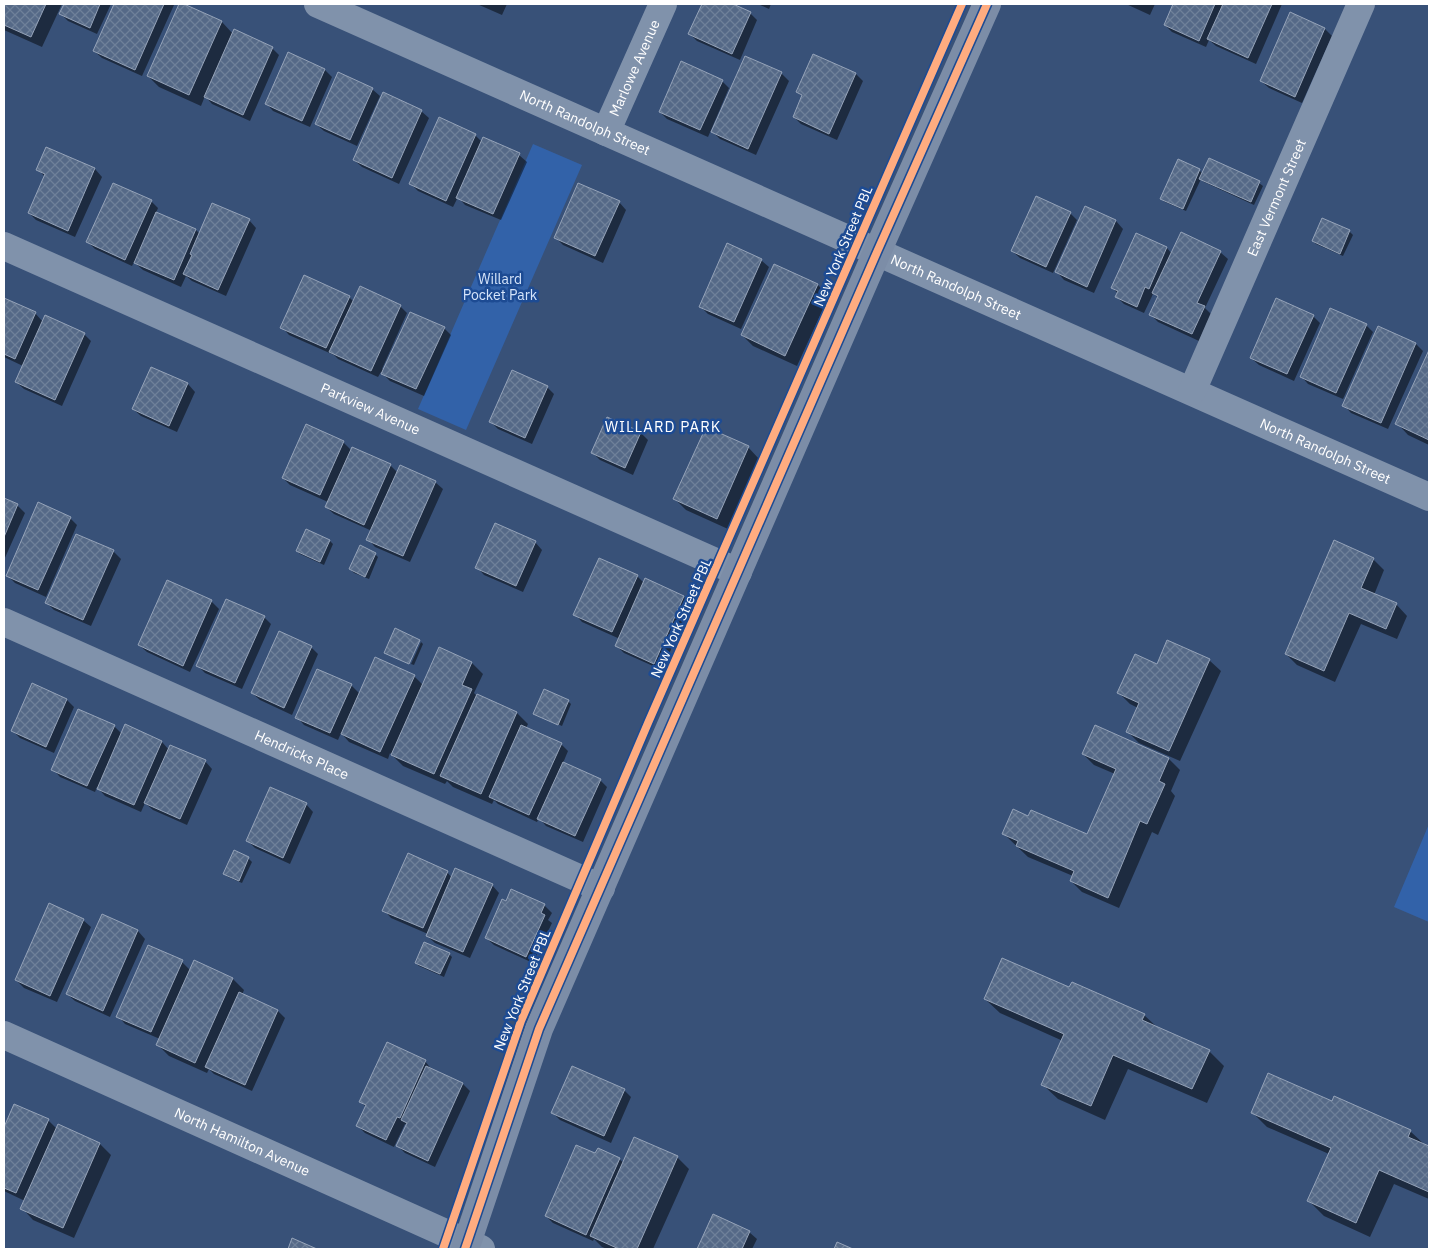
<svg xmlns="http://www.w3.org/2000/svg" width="1433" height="1253" font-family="'IBM Plex Sans',sans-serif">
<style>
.park{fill:#3262a9}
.shadow{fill:#0007}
.building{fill:url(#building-cross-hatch);stroke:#95a3b9}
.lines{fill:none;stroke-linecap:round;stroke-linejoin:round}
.minor{stroke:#8092ab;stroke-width:28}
.secondary{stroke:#7c8da7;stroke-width:28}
.cycleway-casing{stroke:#1d4b93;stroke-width:11}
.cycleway{stroke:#ffac80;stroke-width:8}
.labels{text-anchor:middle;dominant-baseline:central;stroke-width:5;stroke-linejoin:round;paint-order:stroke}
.street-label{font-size:14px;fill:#fff;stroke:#1d4b93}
.park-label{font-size:14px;fill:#d5e4fa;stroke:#1d4b93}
.neighbourhood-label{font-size:15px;letter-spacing:1px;fill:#fff;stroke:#1d4b93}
</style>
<defs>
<pattern id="building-cross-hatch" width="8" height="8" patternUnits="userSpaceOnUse" patternTransform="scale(1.25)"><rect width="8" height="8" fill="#556987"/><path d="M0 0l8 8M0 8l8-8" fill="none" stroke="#6e8099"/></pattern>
</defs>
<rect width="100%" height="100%" fill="#385178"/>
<path class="park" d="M533,144L582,165L466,430L418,409Z
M1429,824V922L1394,907Z"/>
<path class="shadow" d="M4,4H62L42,47L4,30Z
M65,4H111L97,34L68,21L61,14Z
M115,4L174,5L142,76L102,58L94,51Z
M181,4L222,22L233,34L272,48L279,55L250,121L212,104L205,96L201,106L159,87L148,76Z
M477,4H507L502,15Z
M703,4H730L750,13L757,20L740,60L697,41L690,34Z
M758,4H771L769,9Z
M1126,4H1155L1150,15Z
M1174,4H1282L1256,64L1216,46L1209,40L1206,47L1172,32L1165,25Z
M1291,14L1325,29L1332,36L1302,103L1269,88L1261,81Z
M814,56L856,74L863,81L837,140L801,124L794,117L803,97L798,92Z
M746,58L781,73L789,81L756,155L720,139L713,132Z
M325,70L332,77L310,127L273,111L266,103Z
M722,81L729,88L708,137L667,119L660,112Z
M372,89L380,96L357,146L324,131L316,124Z
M421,111L429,118L399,184L362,167L354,160Z
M475,135L482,142L519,155L527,162L501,220L465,205L458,197L453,207L418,191L411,184Z
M47,148L95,169L102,177L75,237L36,220L29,213L45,177L38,169Z
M1209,160L1259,183L1263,186L1254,205L1204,182L1201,179L1186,211L1165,202L1161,199L1178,161L1200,171L1203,174Z
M151,201L158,208L156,213L196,230L200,234L249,220L256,228L226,296L192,281L186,276L181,287L143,270L134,262L132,266L95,249L88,242Z
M619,202L626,210L603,263L563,245L555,237Z
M1086,208L1116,221L1123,229L1094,293L1064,280L1057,272Z
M1070,213L1077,220L1053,273L1020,258L1012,251Z
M1349,231L1353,235L1343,256L1316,244L1313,241Z
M1136,235L1167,248L1172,254L1220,252L1228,259L1205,308L1211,314L1199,341L1158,322L1150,314L1158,298L1155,294H1153L1144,313L1124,304L1117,297L1118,294L1113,288Z
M761,260L769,267L741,329L708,314L701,307Z
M774,265L818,285L829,296L797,366L753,346L742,335Z
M349,297L354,302L400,306L407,313L382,369L384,370L444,328L451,335L424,396L390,381L381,372L378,377L338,359L334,355L289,335L282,327Z
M4,299L35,313L43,322L84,334L91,341L62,406L24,389L16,382L23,366L4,357Z
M1313,316L1320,323L1294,381L1259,365L1251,358Z
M1366,325L1373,332L1343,399L1308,384L1301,376Z
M1379,327L1416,344L1423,351L1388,429L1351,413L1344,405Z
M1429,353V445L1408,435L1397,423Z
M151,368L188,384L195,392L177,432L141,416L133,409Z
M547,387L554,394L532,444L498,429L491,422Z
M608,419L641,433L648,440L633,475L600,460L593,453Z
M343,442L351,450L390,465L398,473L435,482L443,489L410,562L375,547L368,539L372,531L334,514L326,507L328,502L290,485L283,478Z
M748,447L759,459L728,529L686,510L675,499Z
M4,499L17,505L25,513L4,560Z
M70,518L77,525L46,597L15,583L7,575Z
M330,541L333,544L324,565L300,554L297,551Z
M535,542L542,550L523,592L484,575L477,567Z
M113,551L121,559L91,626L54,610L47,603Z
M375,554L378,557L369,579L354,573L350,569Z
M1373,559L1384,570L1374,595L1396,604L1407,616L1397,639L1361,624L1335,682L1297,665L1286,654Z
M637,576L645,584L646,580L684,597L691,604L662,670L624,653L617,646L620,639L582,622L575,614Z
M211,601L219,609L190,672L147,652L139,645Z
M264,617L271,624L242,689L205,673L197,665Z
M421,642L423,644L414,665L411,664Z
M311,647L318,654L292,715L260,700L252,693Z
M439,649L472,663L483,674L474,693L476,695L517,713L528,724L526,728L561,744L568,751L563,763L600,780L607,787L583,842L546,826L539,818L537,822L498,804L494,800L492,804L453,787L447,781L445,784L403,766L390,753L388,759L349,742L341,733L338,740L304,725L297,717L351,685L360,694L414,676L423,685Z
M1209,660L1221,671L1180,761L1139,743L1128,732L1138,708L1130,704L1119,693L1157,665Z
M33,685L67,700L74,707L54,753L20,738L13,731Z
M568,701L571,704L562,726L534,714Z
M114,726L122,734L126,726L162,742L169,750L205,761L212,769L187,825L153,810L145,803L141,812L105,796L97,787L95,792L60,777L53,769Z
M1083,754L1169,759L1180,770L1171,791L1175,796L1158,835L1152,832L1119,908L1082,892L1071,881L1073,876L1028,857L1004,834L1029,817L1088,836L1115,774L1094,765Z
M306,804L313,812L290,864L255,848L248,841Z
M248,858L252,862L242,883L228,877L224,873Z
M447,872L452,878L492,885L499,893L470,958L435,943L427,936L428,934L391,918L384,910Z
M544,905L552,913L548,920L552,923L533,963L494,945L486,938Z
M102,916L138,931L145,939L110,1017L75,1001L67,994Z
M83,920L91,927L57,1002L24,988L16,980Z
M449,954L452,957L444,977L419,966L416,963Z
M182,962L191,971L233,979L244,990L242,995L278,1011L285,1018L252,1091L214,1074L209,1069L207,1073L169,1056L158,1045L160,1039L125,1024L118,1016Z
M1070,989L1144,1015L1158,1028L1209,1051L1224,1066L1207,1103L1128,1069L1105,1120L1058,1099L1043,1085L1063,1041L1000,1013L985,999Z
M387,1044L425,1061L432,1070L463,1084L470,1091L435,1167L405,1153L398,1146L408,1125L405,1124L394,1147L365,1133L358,1126L366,1107L361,1102Z
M624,1090L631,1097L611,1143L560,1120L553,1113Z
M1333,1103L1410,1131L1425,1145L1429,1147V1199L1394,1184L1370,1237L1324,1216L1309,1201L1329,1154L1267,1127L1252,1112Z
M15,1105L48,1120L57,1129L59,1126L100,1144L111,1155L74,1238L33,1220L22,1208L25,1201L4,1191V1130Z
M635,1138L677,1157L689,1169L653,1249H607L602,1247L594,1239L593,1241L553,1223L546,1216L596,1155L619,1159L624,1163Z
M714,1216L749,1232L757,1239L752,1249H699Z"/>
<path class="building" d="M4,4H46L31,37L4,25Z
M64,4H100L90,28L59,14Z
M114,4H164L135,70L93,51Z
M179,4H184L222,21L189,95L147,76Z
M702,4H733L751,12L732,54L688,34Z
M1173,4H1215L1199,41L1164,25Z
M1223,4H1272L1248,58L1207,39Z
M1290,12L1325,28L1295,97L1260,81Z
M234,29L273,47L243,115L204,97Z
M288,52L325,69L302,121L265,104Z
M813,54L856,73L829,134L793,117L802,95L796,92Z
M745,56L782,72L748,149L711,132Z
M681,61L723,80L700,130L659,112Z
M338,72L373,88L350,140L315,124Z
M383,92L422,110L392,178L353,160Z
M439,117L476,134L446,201L409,184Z
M483,137L520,153L493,214L456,198Z
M46,147L95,168L68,231L28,213L45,174L36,170Z
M1209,158L1260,181L1251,202L1199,179Z
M1178,159L1200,169L1183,209L1160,199Z
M113,183L152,200L125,260L86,242Z
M578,183L620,201L595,256L554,238Z
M1036,196L1071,212L1046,267L1011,251Z
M212,203L250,219L218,290L183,274L192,255L190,254Z
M1085,206L1116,220L1087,287L1055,272Z
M156,212L196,229L174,280L134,263Z
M1322,218L1350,230L1340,254L1312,241Z
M1181,232L1221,251L1197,303L1205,306L1192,334L1149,315L1158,296L1152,293Z
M1136,233L1167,247L1149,289L1145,287L1137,307L1115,297L1118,291L1111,288Z
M727,243L762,259L734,322L699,307Z
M774,264L818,284L785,356L741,335Z
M304,275L350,296L326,348L280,328Z
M360,286L401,305L371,371L329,352Z
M4,298L36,312L15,359L4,354Z
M1276,298L1314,315L1287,374L1250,358Z
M1330,308L1367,324L1336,393L1300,377Z
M410,312L445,327L416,389L381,374Z
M45,315L85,333L55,400L15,382Z
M1378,326L1416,343L1381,423L1342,406Z
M1429,350V440L1395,424Z
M151,367L188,383L169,426L132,409Z
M512,370L548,386L525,438L489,422Z
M607,417L641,432L625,468L591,453Z
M306,424L344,441L320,495L282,478Z
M706,427L749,446L717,519L673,499Z
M352,447L391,464L364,525L325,507Z
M400,465L436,481L403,556L366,540Z
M4,498L18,504L4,537Z
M38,502L71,517L38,590L6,576Z
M495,523L536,541L516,586L475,568Z
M306,529L330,540L320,562L296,551Z
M76,534L114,550L83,620L45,603Z
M1334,540L1374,558L1361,588L1397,603L1386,629L1349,613L1324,671L1285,654Z
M360,545L376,553L365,577L349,569Z
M599,558L638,575L612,632L573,615Z
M645,578L684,596L654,664L615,646Z
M167,580L212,600L183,666L138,645Z
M226,599L265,616L235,683L196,666Z
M395,628L420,640L409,664L384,653Z
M279,631L312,646L284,708L251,693Z
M1167,640L1210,659L1169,751L1126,732L1139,703L1117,693L1135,654L1157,664Z
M439,647L472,662L462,685L472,689L434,774L391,755Z
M375,657L415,675L380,752L341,734Z
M317,669L352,684L330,733L295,718Z
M32,683L67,699L46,747L11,731Z
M544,689L569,700L558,725L533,714Z
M477,694L517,712L481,794L440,776Z
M78,709L115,725L87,786L51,770Z
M125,724L162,741L134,805L97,789Z
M521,725L562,743L529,815L489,797Z
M1095,725L1169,758L1159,781L1165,784L1147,824L1140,821L1108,898L1070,881L1074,871L1016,846L1018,841L1002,834L1013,809L1028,816L1031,810L1087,834L1116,769L1082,754Z
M170,745L206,760L180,819L144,803Z
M563,762L601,779L575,836L537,819Z
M270,787L307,803L283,858L246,841Z
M234,850L249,857L239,881L223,874Z
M408,853L448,871L423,928L382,911Z
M455,868L493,884L463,952L426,936Z
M511,889L545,904L541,913L545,915L526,957L485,938L502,899L506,901Z
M49,903L84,919L50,996L15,980Z
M102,914L138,930L103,1011L66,994Z
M424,942L450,953L440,974L415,963Z
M148,945L183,960L151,1032L116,1017Z
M1002,958L1069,987L1072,982L1145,1014L1142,1020L1210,1050L1192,1089L1113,1055L1091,1106L1041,1085L1064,1034L984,999Z
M194,960L233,978L195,1063L156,1045Z
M239,992L278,1010L245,1085L205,1067Z
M387,1042L426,1060L400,1118L397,1117L386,1140L356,1126L366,1105L359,1102Z
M426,1066L463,1083L428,1161L396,1146L407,1123L401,1120Z
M572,1066L625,1089L604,1136L551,1113Z
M1268,1073L1332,1101L1334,1096L1411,1130L1408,1137L1429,1146V1192L1379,1170L1356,1223L1307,1201L1331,1148L1251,1113Z
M14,1104L49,1119L16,1193L4,1188V1127Z
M58,1124L100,1143L63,1228L20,1209Z
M634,1137L678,1156L637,1249H619L590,1236Z
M576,1145L595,1153L598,1148L620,1158L586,1235L545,1216Z
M713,1214L750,1231L742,1249H697Z
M292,1238L317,1249H288Z
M837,1242L853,1249H834Z"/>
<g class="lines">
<g class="minor">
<path id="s1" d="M318,4L1429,497"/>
<path id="s2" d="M606,132L663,4"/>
<path id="s3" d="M4,246L738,572"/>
<path id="s4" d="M1192,391L1361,4"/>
<path id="s5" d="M4,622L601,888"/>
<path id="s6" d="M4,1035L481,1249"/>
</g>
<path class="secondary" d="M465,1249L539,1029L877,252L987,4"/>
<g class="cycleway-casing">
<path id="cycleway" d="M443,1249L521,1021L648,723L962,4
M465,1249L539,1029L877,252L987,4"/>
</g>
<use href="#cycleway" class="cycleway"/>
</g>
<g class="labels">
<g class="street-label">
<text stroke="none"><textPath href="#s2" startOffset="70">Marlowe Avenue</textPath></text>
<text stroke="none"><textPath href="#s1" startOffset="292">North Randolph Street</textPath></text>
<text stroke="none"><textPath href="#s4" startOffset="211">East Vermont Street</textPath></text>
<text transform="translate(843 246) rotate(-67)">New York Street PBL</text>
<text stroke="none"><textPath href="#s1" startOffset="698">North Randolph Street</textPath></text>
<text stroke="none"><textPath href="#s3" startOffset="401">Parkview Avenue</textPath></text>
<text stroke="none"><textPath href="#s1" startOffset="1102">North Randolph Street</textPath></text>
<text transform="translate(681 618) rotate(-66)">New York Street PBL</text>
<text stroke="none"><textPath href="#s5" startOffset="326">Hendricks Place</textPath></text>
<text transform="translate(522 990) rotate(-68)">New York Street PBL</text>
<text stroke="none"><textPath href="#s6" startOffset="261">North Hamilton Avenue</textPath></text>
</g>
<g class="park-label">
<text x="500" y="279">Willard<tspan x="500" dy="16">Pocket Park</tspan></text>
</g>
<g class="neighbourhood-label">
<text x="663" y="426">WILLARD PARK</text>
</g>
</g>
<rect width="1433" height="1253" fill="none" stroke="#ffffff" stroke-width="10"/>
</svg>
